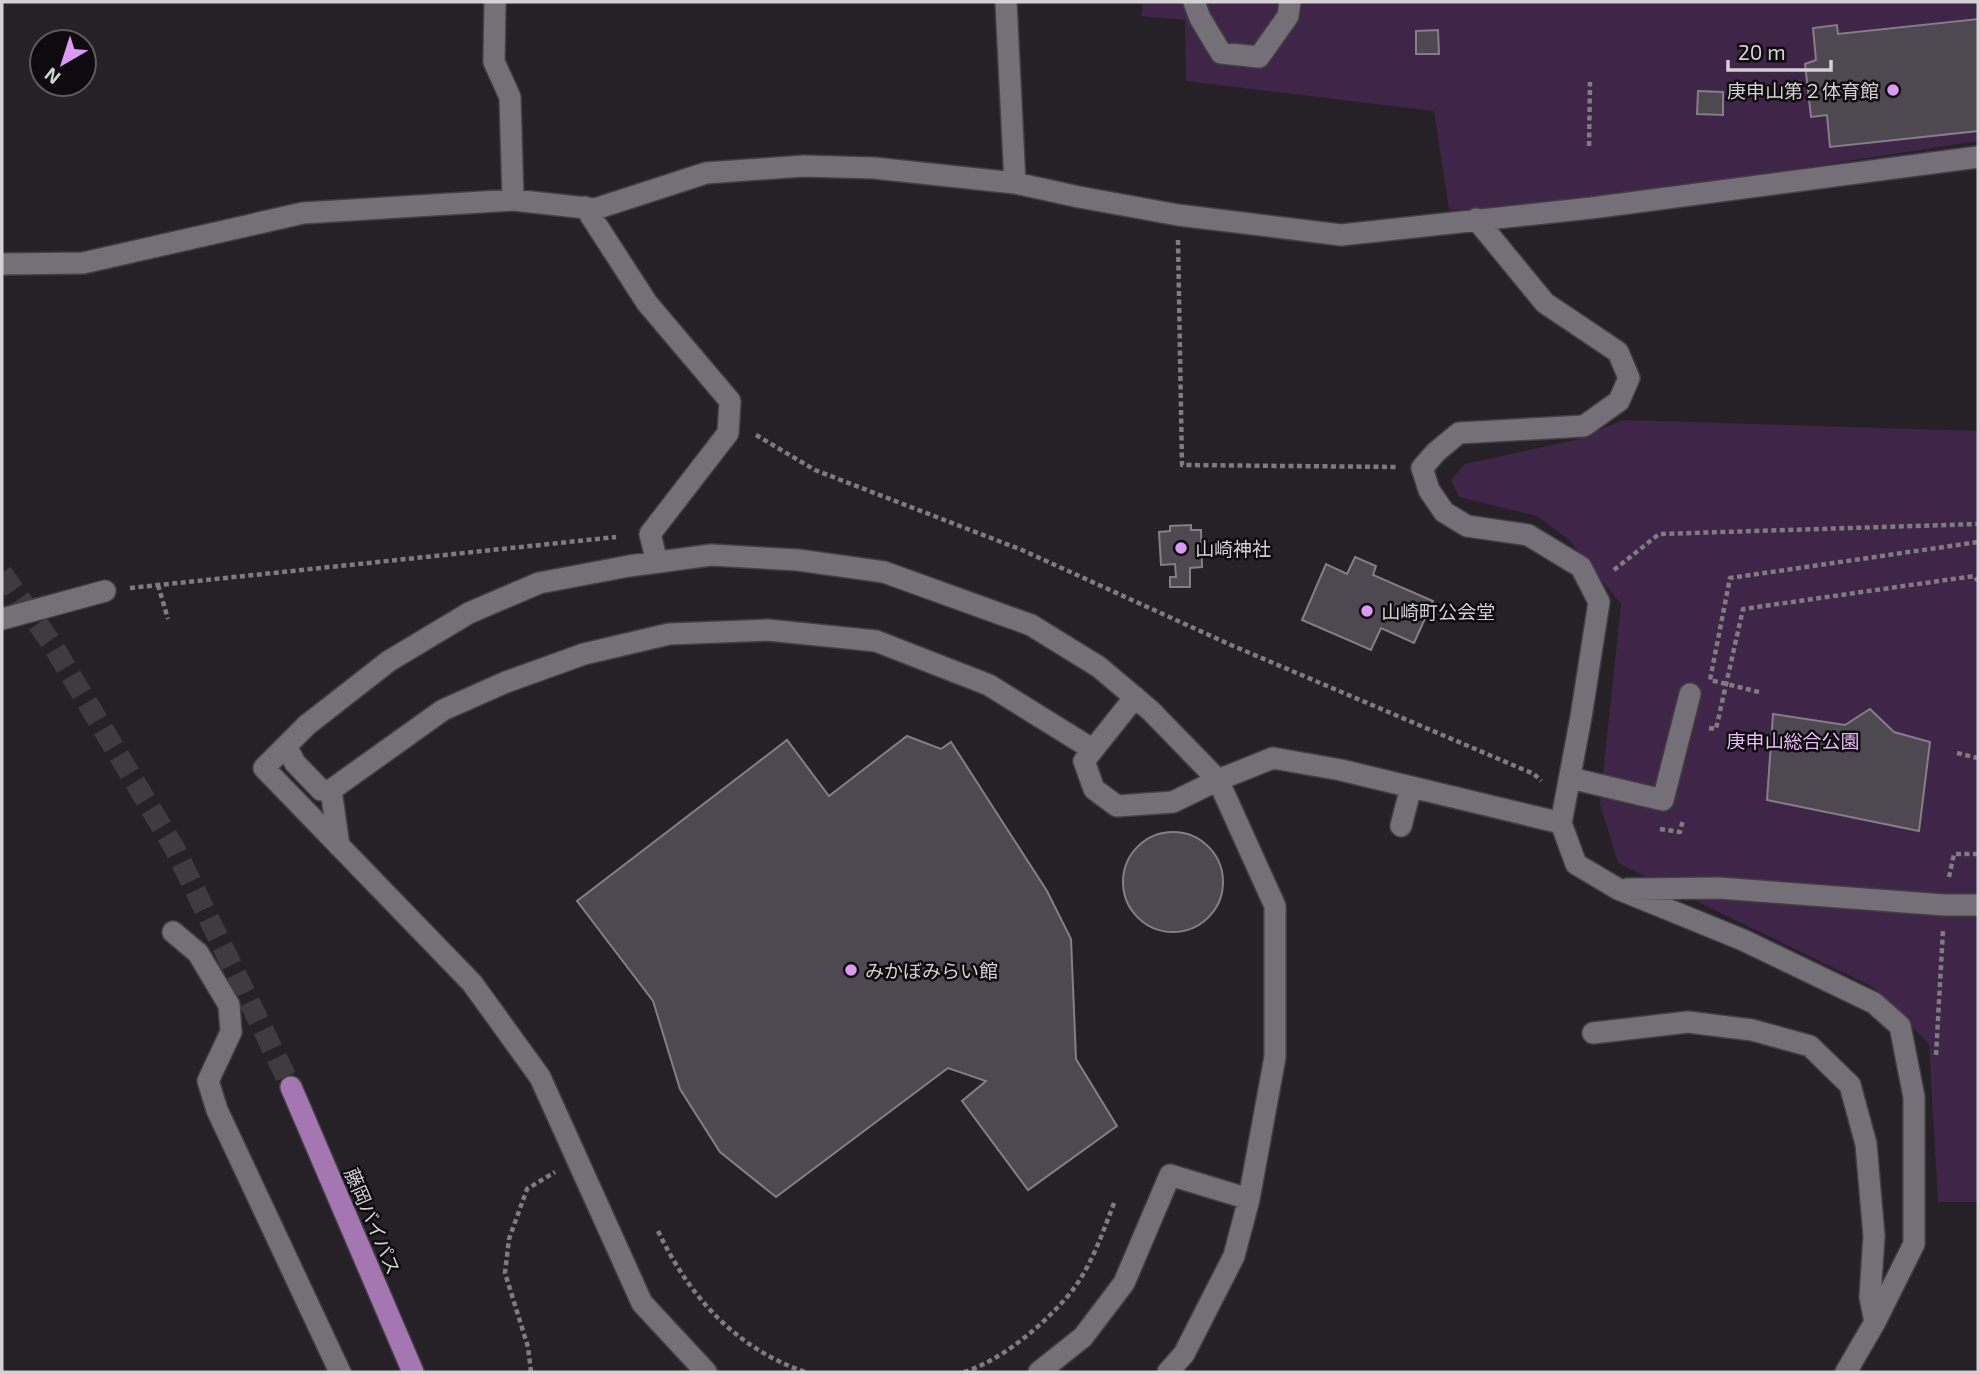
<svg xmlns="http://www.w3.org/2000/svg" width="1980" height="1374" font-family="'Exo 2','Noto Sans JP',sans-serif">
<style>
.green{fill:#3f2547}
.building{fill:#4e4950;stroke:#857e87;stroke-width:2}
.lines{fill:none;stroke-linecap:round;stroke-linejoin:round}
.highway-tunnel{stroke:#403b41;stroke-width:21;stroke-dasharray:21 10;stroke-linecap:butt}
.minor-casing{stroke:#423e43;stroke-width:24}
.highway-casing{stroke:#423e43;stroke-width:24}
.path{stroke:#7f7b80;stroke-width:4.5;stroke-dasharray:5 3.5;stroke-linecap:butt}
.minor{stroke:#756f77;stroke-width:21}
.highway{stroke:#a477b3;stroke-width:21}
.poi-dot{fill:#dd99f3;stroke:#0d0b0e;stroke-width:2.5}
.labels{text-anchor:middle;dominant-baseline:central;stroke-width:5;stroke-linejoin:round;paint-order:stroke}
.poi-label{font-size:19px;fill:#d4d1d5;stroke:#0d0b0e;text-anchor:start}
.park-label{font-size:19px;fill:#ebbafb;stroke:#0d0b0e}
.street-label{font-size:19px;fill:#d4d1d5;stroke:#0d0b0e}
</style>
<rect width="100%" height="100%" fill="#262127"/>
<path class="green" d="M1143,2H1978V141L1692,185L1476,209L1449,210L1434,111L1186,81L1185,20L1141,16Z
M1623,420L1978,431V1202H1938L1929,1044L1873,987L1618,863L1600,804L1621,604L1569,540L1537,516L1459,497L1451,480L1465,464L1575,440Z"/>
<path class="building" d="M1978,19V131L1830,147L1827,115L1811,117L1805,64L1816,60L1813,28L1837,25L1838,34Z
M1438,30L1439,54H1416V31Z
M1698,91L1723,92V115L1697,114Z
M1191,525V530H1201L1202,567L1190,568V587H1170V577H1176L1175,564L1161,565L1159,532L1170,531V526Z
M1355,557L1376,566L1373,575L1433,601L1414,643L1381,628L1371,650L1302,620L1326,564L1347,574Z
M1870,709L1894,732L1930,742L1919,831L1767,800L1773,714L1845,725Z
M907,736L941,749L951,742L1047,891L1071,939L1076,1059L1117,1126L1028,1190L962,1101L986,1081L948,1068L776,1197L720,1152L680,1089L653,1001L577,901L787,740L829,796Z
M1123 882a50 50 0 1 1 100 0a50 50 0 1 1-100 0Z"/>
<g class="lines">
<path class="highway-tunnel" d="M2,573L52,644L175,849L291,1087"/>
<g class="minor-casing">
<path id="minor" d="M495,2L494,62L510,97L513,200
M1006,2L1015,183
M1194,2L1200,18L1221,53L1259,57L1288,16L1290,2
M585,207L647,303L730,401L728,433L650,534L657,562
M1476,219L1545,303L1618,352L1629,378L1619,401L1584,426L1459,433L1436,452L1422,468L1429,490L1444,512L1467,526L1528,535L1581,567L1599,602L1581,717L1561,823L1576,864L1618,889L1743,940L1874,1003L1900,1026L1914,1097V1244L1875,1322L1846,1372
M2,264L83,263L303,213L513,200L595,209L706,173L803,166L874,168L1015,183L1079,197L1178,215L1341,235L1591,208L1978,157
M2,619L105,591
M1135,697L1084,761L1094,789L1117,806L1173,802L1218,780L1273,758L1341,770L1561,823
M286,746L295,763L321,790H331L443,710L506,682L584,654L669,634L768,630L876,641L989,685L1092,749
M1570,778L1663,800L1690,694
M331,790L339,846
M1401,826L1411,787
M1627,889L1719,888L1944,905H1978
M173,932L198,953L229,1005L231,1032L208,1081L217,1110L340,1372
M1593,1033L1688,1022L1752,1030L1810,1046L1850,1085L1866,1144L1874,1236L1870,1297L1875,1322
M706,1372L642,1303L540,1077L472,983L264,768L307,725L389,661L469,613L539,583L629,566L711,555L798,560L884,572L1031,625L1099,667L1151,711L1218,780L1275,906V1057L1249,1199L1234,1256L1184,1354L1168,1372
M1039,1372L1083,1337L1124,1283L1170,1175L1249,1199"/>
</g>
<g class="highway-casing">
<path id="highway" d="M291,1087L413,1372"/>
</g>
<path class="path" d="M1589,146L1590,82
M1178,240L1182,465L1397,467
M756,435L815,470L1022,550L1231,645L1534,774L1541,781
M1614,570L1659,534L1978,524
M158,585L168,619
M130,588L616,537
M1759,692L1710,680L1730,578L1978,542
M1709,728L1716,729L1743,609L1974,576L1978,581
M1957,753L1978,758
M1660,829L1680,832L1683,819
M1949,877L1954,854H1978
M1936,1055L1943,930
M658,1231C689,1296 735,1348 805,1372
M531,1372L528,1347L505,1273L509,1239L527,1189L555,1172
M964,1372C1002,1361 1051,1319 1075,1287C1093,1261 1103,1232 1114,1203"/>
<use href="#minor" class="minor"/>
<use href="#highway" class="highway"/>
</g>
<g class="poi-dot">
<circle cx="1893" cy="90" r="7"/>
<circle cx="1181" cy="548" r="7"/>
<circle cx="1367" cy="611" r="7"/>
<circle cx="851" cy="970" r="7"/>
</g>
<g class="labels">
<g class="poi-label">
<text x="1879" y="90" text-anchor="end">庚申山第２体育館</text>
<text x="1195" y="548">山崎神社</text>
<text x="1381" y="611">山崎町公会堂</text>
<text x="865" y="970">みかぼみらい館</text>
</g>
<g class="park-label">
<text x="1793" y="740">庚申山総合公園</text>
</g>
<g class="street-label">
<text transform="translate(373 1221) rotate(67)">藤岡バイパス</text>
</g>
</g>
<rect width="1980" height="1374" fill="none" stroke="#d4d1d5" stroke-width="7"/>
<g transform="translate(63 63) rotate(219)"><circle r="33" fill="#0d0b0e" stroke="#5d5a5e" stroke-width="2"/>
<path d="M0-5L12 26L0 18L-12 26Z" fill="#dd99f3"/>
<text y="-10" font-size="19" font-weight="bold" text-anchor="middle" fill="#d4d1d5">N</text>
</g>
<path d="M1728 60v10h103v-10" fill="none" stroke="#d4d1d5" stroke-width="3.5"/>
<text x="1738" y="60" font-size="21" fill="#d4d1d5" stroke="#0d0b0e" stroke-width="5" paint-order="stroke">20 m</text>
</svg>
